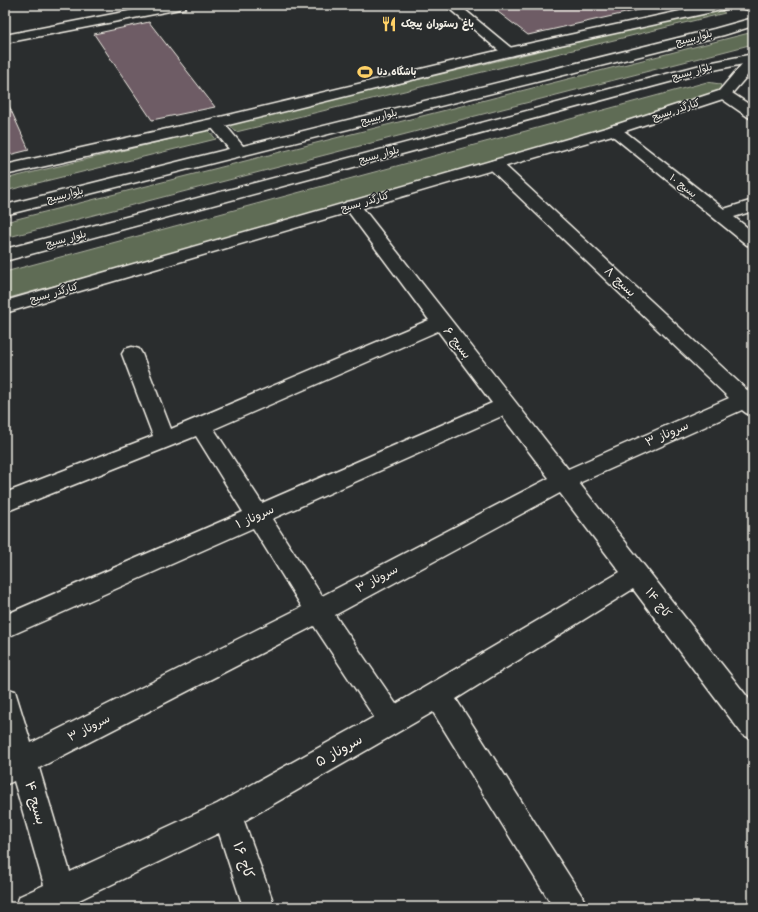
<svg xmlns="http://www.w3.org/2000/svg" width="758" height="912" font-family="'Architects Daughter','Playpen Sans Arabic',sans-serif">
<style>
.green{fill:#5f6c54;stroke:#aaae9e}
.building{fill:#6e5c65;stroke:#f4f1e8}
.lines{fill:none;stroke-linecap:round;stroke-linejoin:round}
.street-casing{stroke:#f4f1e8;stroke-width:3}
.secondary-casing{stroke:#f4f1e8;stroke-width:3}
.primary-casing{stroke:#f4f1e8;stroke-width:3}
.street{fill:#2a2d2e;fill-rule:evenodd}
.secondary{fill:#2a2d2e;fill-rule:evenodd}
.primary{fill:#2a2d2e;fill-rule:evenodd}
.labels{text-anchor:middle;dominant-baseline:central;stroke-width:3;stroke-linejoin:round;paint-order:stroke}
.far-poi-label{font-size:10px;font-weight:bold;fill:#f4f1e8;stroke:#2a2d2e;text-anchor:start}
.far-street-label{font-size:10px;fill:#f4f1e8;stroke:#2a2d2e}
.street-label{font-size:12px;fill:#f4f1e8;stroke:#2a2d2e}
.near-street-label{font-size:14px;fill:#f4f1e8;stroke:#2a2d2e}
</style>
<rect width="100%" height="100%" fill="#2a2d2e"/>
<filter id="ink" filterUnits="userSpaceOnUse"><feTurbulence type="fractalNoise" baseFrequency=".025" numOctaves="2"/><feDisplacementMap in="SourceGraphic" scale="8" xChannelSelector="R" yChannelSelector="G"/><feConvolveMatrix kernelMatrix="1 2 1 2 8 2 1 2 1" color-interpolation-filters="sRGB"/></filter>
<g filter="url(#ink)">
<path class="green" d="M718,9L725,13L236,132L229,124Z
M753,32V44L5,238V222Z
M707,82L720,84L724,94L271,227L5,299V272Z
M208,130L216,139L5,191V179Z"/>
<path class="building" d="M489,5H661L528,35Z
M149,22L215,107L152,120L94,34Z
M5,97L29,150L5,156Z"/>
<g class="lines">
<g class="street-casing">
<path id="street" d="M160,5H186L185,8L180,9L5,43V35Z
M445,5H459L516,52L514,55L509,56L504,55Z
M724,90L729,91L753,107V119L748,117L719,97L717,94L719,91Z
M614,125L619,127L724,209L753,200V211L734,217L753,232V246L747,245L609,133L606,130L609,127Z
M495,160L501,162L747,390L753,389V416L746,413L742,410L579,483L753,704V739L743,735L633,589L456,699L582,896L587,907H553L433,712L244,821L275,907H243L219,833L79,900L80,907H15L20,896L44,885L14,781L5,785V756L7,755L5,748V688L15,691L31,743L302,607L253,528L5,638V615L243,512L196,436L5,512V493L153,436L122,354L125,349L132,347L139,349L142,354L171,429L429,320L344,206L346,202L352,201L358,202L568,469L729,398L489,168L487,165L489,162ZM438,331L492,403L262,503L214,429ZM502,416L549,478L322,596L272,519ZM560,493L620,572L396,704L335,615ZM314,626L374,717L217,804L70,872L39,768Z"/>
</g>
<g class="secondary-casing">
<path id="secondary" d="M708,5H732L731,8L726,9L509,56L216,128L5,175V165L216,118L509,48Z
M741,5H753V11L742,8Z
M753,56V69L729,97L619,133L5,313V301L609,127L719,91L748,57Z"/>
</g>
<g class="primary-casing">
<path id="primary" d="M753,18V26L724,35L5,215V205L229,149L208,123L211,120L216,118L221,120L243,146L714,29Z
M753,54V62L714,70L5,261V249L708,63Z"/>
</g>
<use href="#street" class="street"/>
<use href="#secondary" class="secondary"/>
<use href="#primary" class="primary"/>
</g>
</g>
<defs>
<g id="restaurant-bare" transform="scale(1.2)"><path d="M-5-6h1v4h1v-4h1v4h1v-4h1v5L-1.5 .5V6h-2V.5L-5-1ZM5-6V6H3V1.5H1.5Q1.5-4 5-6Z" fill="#ffd166" stroke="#2a2d2e" stroke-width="2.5" paint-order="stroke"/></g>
<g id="stadium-bare" transform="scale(1.2)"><path d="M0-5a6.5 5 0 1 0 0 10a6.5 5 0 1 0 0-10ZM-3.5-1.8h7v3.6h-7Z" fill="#ffd166" stroke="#2a2d2e" stroke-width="2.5" paint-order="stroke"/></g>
</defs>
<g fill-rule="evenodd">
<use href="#restaurant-bare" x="389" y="24"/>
<use href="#stadium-bare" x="365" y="72"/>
</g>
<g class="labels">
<g class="far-poi-label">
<text x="401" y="24">باغ رستوران پیچک</text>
<text x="377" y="72">باشگاه دنا</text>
</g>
<g class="far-street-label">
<text transform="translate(694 38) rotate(-14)">بلواربسیج</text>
<text transform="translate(692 72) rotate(-15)">بلوار بسیج</text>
<text transform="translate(676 110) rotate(-18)">کنارگذر بسیج</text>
<text transform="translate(379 117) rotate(-14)">بلواربسیج</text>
<text transform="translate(379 155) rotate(-15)">بلوار بسیج</text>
<text transform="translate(683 186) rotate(38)">بسیج ۱۰</text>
<text transform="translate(65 195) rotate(-14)">بلواربسیج</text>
<text transform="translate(365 202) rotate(-16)">کنارگذر بسیج</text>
<text transform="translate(66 239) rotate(-15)">بلوار بسیج</text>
<text transform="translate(54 293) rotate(-16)">کنارگذر بسیج</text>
</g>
<g class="street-label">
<text transform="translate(620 282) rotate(43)">بسیج ۸</text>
<text transform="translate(457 343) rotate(52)">بسیج ۶</text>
<text transform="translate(667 434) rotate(-24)">سروناز ۳</text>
<text transform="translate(255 517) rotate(-24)">سروناز ۱</text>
<text transform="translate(377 579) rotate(-28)">سروناز ۳</text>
<text transform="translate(658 603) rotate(52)">کاج ۱۴</text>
<text transform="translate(89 728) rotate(-27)">سروناز ۳</text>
</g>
<g class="near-street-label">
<text transform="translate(339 751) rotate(-29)">سروناز ۵</text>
<text transform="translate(35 803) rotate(74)">بسیج ۴</text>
<text transform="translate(243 860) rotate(71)">کاج ۱۶</text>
</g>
</g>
<rect width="758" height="912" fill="none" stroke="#2a2d2e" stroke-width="20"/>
<rect x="10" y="10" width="738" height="892" fill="none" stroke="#f4f1e8" stroke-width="1.5" filter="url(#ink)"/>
</svg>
